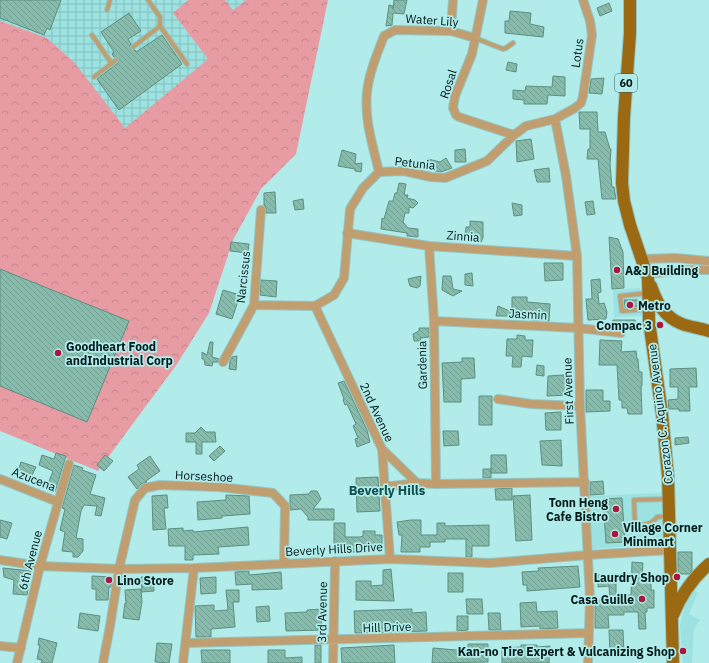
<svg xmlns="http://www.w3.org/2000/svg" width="709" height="663" font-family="'IBM Plex Sans',sans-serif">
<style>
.built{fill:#9ce2e1}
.industrial{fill:url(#industrial-grid)}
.forest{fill:url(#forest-crowns)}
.building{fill:url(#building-back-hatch);stroke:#5b8f80}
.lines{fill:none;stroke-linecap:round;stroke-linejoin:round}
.service-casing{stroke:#92c6c5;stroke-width:6}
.minor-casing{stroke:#92c6c5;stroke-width:10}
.primary-casing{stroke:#92c6c5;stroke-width:14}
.service{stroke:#c19e70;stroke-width:4}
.minor{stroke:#c19e70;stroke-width:8}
.primary{stroke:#9b6912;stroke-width:12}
.poi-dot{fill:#ab163e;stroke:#b1eceb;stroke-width:1.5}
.labels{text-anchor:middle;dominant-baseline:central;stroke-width:3.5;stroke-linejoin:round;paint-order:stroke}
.shield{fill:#b1eceb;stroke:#365858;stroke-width:1}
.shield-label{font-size:11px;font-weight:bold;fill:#021919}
.street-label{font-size:12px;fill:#021919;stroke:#b1eceb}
.poi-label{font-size:12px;font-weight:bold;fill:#021919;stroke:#b1eceb;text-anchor:start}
.neighbourhood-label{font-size:13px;font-weight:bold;fill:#0d4d4c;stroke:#b1eceb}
</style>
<defs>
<pattern id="industrial-grid" width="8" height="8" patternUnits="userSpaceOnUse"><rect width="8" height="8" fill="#9ce2e1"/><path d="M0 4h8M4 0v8" fill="none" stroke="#85c1c0"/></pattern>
<pattern id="forest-crowns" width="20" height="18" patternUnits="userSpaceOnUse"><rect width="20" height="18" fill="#e69ca2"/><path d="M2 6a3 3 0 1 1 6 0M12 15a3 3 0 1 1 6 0" fill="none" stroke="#c4868b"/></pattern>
<pattern id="building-back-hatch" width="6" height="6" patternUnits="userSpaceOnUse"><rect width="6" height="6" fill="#87bcac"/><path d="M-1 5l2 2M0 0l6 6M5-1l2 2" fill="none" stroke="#73a193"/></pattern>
</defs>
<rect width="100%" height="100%" fill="#b1eceb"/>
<path class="built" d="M640,288L642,316L614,317L613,290Z
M661,493L664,544L590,549L587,496Z
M694,591L698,592L689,614L700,620L694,629L692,663H683L680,625L686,602Z"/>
<path class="industrial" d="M0,0H188L173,13L208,59L125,128L70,58L47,38L0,21Z
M225,0H246L233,10Z"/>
<path class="forest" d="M188,0H225L233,10L246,0H328L296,154L261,189L233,240L209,313L177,364L98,471L0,431V21L47,38L74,62L125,128L208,59L173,13Z"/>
<path class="building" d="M0,0H61L50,30L47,28L44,35L0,18Z
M394,0H407L404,14L393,13L392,25L386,26L389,5L393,6V9Z
M609,3L612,11L600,16L597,8Z
M510,11L531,13L530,24L544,27L543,37L505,33V21H509Z
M129,13L141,31L128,39L131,44L130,46L131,49L135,50L136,52L162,35L182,64L119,110L97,79L118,63L119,60L118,58L114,57L112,54L114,52L101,32Z
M508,62L517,64L516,72L506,70Z
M553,76L565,77V96L548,95L547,104H524V100L513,99V90L525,91L526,86L552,87Z
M604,78L602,94L589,93L591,79Z
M579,112H597L598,132H605L610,149H611L610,164L612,187H614L616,199H602L598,159H587L588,149H590V129H580Z
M531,139L534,159L517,162L516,141Z
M465,149L466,162H455V150Z
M342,150L356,154L355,164L362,163L361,172L355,171V169L338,166Z
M446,158L452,168L441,172L426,169L428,159L440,162Z
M549,168L550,182H537L534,170Z
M399,183L406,184L404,195H408L407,198L415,200L418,203L413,208L409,207V213H405L403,222L408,228L418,229V237L407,236V233L381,229L382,218L384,219L389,201H393L395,193H397Z
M275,192L276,213H266V208L264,205V193Z
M303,199L304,209L295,210L293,201Z
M593,201L595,214L587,215L585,202Z
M512,203L522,205V215L514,216Z
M470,221L483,222V238L481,242L471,241V235H465L466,227H470Z
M609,237L618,239L623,252L624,288L612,289Z
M231,242L249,244L248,253L230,251Z
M544,263H563V280L545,281Z
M0,269L129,321L87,422L0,386Z
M472,273L473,286L465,285V274Z
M421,276L420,286L417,288L410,286L408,279Z
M443,276H451L453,289L462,291L453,296L442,290Z
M600,279L601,292L598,293L599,304L604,303L607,312L606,319L588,320L586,299H592L591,280Z
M261,280L277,281L276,297L260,295Z
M223,290L240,295L232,319L216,314Z
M512,297H527V302L550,304L549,321L531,320L532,316H496L498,306L512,312Z
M624,300H638V306L625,307Z
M613,320H635L636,330L611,326Z
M419,328H429V337L420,338L421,341H414L413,334L419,331Z
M517,335L525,336V340H533L532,357L522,356L521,367H512L513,356H506L507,339H517Z
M600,340L622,341L621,352L636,351L637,359H638L639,372H642V386H641L642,414H628L627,408H622V402L621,400H619L617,365H599Z
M210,342H213L212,357L219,359L218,362H213L212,366L205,365L204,359H202V352L207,355Z
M237,356L236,370L229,369L230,361L232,357Z
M462,358H474L475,378L461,379V402H444L442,363L462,362Z
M537,365L544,366V376L536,375Z
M696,368L697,387H689L690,411H679V409H669L668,400L678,399V387H670V369Z
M564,375L565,385H571V395L547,396L548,376Z
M344,381L367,430L370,442L357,447L355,439L358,438L353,426L356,424L347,404L345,405L343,400L344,399L338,383Z
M586,390H603V401H610V411L586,412Z
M479,396H492V425H479Z
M561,412V430H546L545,413Z
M201,427L206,432H215L216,442H202V454H196V442H186V433H195Z
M443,431H458L459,445L444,446Z
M688,437L689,443L675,445V438Z
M561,440L562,466L542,465L540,441Z
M220,446L225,451L214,461L209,456Z
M56,453L66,456L55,492L46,489L53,471L39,465L42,455L54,459Z
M105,455L113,461L104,471L97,465Z
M491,455H506L507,473H491Z
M150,456L160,471L146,481L147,482L141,484L137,489L128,477L139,469L137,465Z
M21,462L36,467L30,479L14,474L16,467L19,468Z
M74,465L83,468L82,470L96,475L90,494L105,498L101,516L95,515L97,506L84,505L81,511L76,538L83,539V551L78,557H73V552L62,551L65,532L60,530L65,509L62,508Z
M483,469H491V478H483Z
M378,477L380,511L357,512L356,478Z
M603,481L604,494L590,495V482Z
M512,488V500H496L495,489Z
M311,491H317L321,499L313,509H334V520H308V517L301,509L290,510V495L309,494Z
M167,495L168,508H164L166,529L153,530L152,496Z
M226,495L249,496L250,514L222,516V518L198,520L197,502L226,500Z
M530,495L532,540L516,541L513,496Z
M622,498L625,542L606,543L603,499Z
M0,520L12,523L7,539L0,537Z
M411,520H421V535H437V523H445V526L489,525V546H472V557H466V539H445V542H430V547H420V552H401L402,535H399L397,522Z
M334,523H345V537H360L363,536V531H375V535H382V548L370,549L371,552H334Z
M248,527L249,545L218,547L219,554L193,555V560H185V546H169L168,529L183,528V531L193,530V532Z
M678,552H692V571L689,574H678Z
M632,562L643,563L642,576H651V590H654V608H647V612H645L646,629H639L638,612H624V615H608L609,628H595V600H610L609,586L598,587V575L616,574V596L631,595Z
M578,566L580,587L527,591V585H523L522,572L539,571L538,568Z
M3,568L31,571L27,595L13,594L14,580L4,577Z
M391,569L394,601L356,600V581H371V586L383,585V570Z
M249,571V575L281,572L282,589L252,590V584L236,585L235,572Z
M448,573H463V592H448Z
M92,576L112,577L111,587H109L108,600H96V589H92Z
M141,577H153L154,591L142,592Z
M216,577V593L201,594L200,578Z
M141,589L142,602L139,620L123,618L125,603L126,604L125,590Z
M226,590H239V602H233L235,627L211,629V637H196L195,606L214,605V611L228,610Z
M466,599H482L483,614H467Z
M536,602L537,612L557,611L558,628L540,629V626L521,627L520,603Z
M269,606L270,621L257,622L256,607Z
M321,609L322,630L286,631L285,613L307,612V610Z
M412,609V613L426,612L427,631L355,633L354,611Z
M80,613L100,616L98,631L78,628Z
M488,613H500L501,630H489Z
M457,616H468V630L457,631Z
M609,630H623L624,654L610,655Z
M39,638L57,643L52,663H41L42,660L37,659L40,645H38Z
M157,643L172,644L169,663L155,662Z
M468,644H488V662L432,663L433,648L468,651Z
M315,645H321V663H315Z
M394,645L395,663H342L341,648Z
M521,645H537V647L550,646L549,663H502V648L521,647Z
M201,650H230V663H202Z
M268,650H285V658L302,657V663H268Z"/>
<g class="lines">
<g class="service-casing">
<path id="service" d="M107,10L110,0
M160,26L187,64
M92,35L112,64
M475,38L503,49L506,48L513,43
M133,47L160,26V17L148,0
M94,77L116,60
M648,309L622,311L620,296L648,293
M667,499L634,500L635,525C645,525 651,525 657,517L667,516"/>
</g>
<g class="minor-casing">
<path id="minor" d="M483,0L472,54L455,96L453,108L456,115L459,117L514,135
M451,31L453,0
M555,119L566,176L577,256L580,406L590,598L588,663
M379,172C373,146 364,119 367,92C369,73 377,54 384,36L395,30L451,31L475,38
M347,233L429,246L577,256
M429,246L434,321L436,484
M642,259L676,258L709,261
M646,274L687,270H709
M254,305L315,306L334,295L344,278L350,209L363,188L379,172L404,171L431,177L445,178L487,161L514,135L526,126L555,119L575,108L581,103L583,96L592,35L590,21L583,0
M315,306L382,449L390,559
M434,321L578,328L621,333
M223,362L254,305L261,210
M498,399L531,404L580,406
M382,449L417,483
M0,479L58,502
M384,487L417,483L436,484L585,482
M0,560L40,566L119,569L194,568L390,559L490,563L588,555L670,550
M186,643L589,633
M0,646L21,648
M17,663L40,566L69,464
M103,663L110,626L119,569L135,500L145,488L160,485L219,487L273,493L285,506L284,564
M183,663L194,568
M333,663L335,561"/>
</g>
<g class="primary-casing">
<path id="primary" d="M630,0V33L624,117L622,183L624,201L630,225L648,278L649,321L662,414L668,476L673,663
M651,286C657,303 664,317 682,324C690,327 700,328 709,331
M673,615C681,595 693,578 709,564"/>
</g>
<use href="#service" class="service"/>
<use href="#minor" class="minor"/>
<use href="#primary" class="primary"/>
</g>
<g class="poi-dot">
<circle cx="617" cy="270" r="4"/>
<circle cx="630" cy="305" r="4"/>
<circle cx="660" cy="325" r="4"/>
<circle cx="58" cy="353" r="4"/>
<circle cx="616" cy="509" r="4"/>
<circle cx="615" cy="534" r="4"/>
<circle cx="677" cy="577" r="4"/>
<circle cx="109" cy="580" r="4"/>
<circle cx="642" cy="599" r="4"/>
<circle cx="683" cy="651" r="4"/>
</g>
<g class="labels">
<rect class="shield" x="615" y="74" width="22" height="18" rx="3"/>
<g class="shield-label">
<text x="626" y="83">60</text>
</g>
<g class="street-label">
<text transform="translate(432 20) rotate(4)">Water Lily</text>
<text transform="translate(577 53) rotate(-82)">Lotus</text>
<text transform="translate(448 84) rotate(-72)">Rosal</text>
<text transform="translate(415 163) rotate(6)">Petunia</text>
<text transform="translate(463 236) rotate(4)">Zinnia</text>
<text transform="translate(243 277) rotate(-84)">Narcissus</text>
<text transform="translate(528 314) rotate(3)">Jasmin</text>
<text transform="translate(422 365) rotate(-91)">Gardenia</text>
<text transform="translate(568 391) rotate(-92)">First Avenue</text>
<text transform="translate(377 412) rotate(65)">2nd Avenue</text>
<text transform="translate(660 414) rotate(-97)">Corazon C. Aquino Avenue</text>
<text transform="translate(204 476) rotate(3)">Horseshoe</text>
<text transform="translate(34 479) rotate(21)">Azucena</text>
<text transform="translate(334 549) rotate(-3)">Beverly Hills Drive</text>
<text transform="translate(30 560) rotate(-75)">6th Avenue</text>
<text transform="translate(322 612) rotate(-89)">3rd Avenue</text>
<text transform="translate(387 627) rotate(-2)">Hill Drive</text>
</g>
<g class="poi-label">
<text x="625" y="270">A&amp;J Building</text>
<text x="638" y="305">Metro</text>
<text x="652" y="325" text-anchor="end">Compac 3</text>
<text x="66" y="346">Goodheart Food<tspan x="66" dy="14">andIndustrial Corp</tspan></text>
<text x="608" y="502" text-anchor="end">Tonn Heng<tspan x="608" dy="14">Cafe Bistro</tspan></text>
<text x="623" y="527">Village Corner<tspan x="623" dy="14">Minimart</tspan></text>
<text x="669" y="577" text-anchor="end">Laurdry Shop</text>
<text x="117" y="580">Lino Store</text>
<text x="634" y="599" text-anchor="end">Casa Guille</text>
<text x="675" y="651" text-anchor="end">Kan-no Tire Expert &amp; Vulcanizing Shop</text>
</g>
<g class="neighbourhood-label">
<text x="387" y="490">Beverly Hills</text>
</g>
</g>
</svg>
